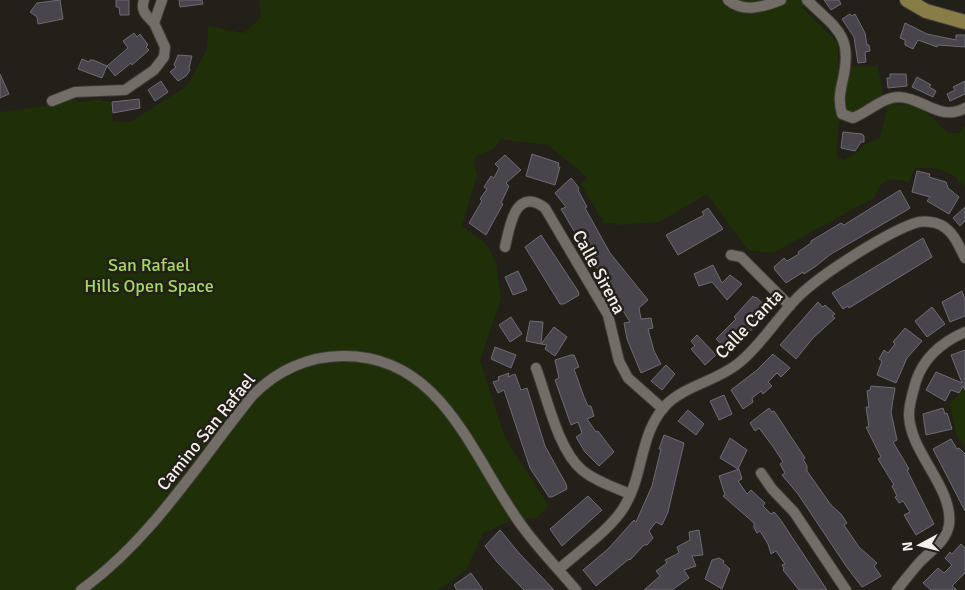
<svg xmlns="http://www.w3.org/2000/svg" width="965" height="590" font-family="Signika,sans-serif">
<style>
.green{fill:#1f3008}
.building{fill:#48454c;stroke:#6e6b73}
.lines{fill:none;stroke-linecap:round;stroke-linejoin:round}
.minor-casing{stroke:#3f3c38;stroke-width:12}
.major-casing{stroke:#3f3c38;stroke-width:16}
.minor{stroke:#726d66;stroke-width:10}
.major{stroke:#887d46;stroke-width:14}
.labels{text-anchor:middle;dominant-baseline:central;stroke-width:5;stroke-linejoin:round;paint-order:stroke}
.park-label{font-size:18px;fill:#a2d863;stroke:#231f19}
.street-label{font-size:18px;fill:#f3f0ec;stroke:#231f19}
</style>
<rect width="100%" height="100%" fill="#231f19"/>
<path class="green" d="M259,0H809L802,7L838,43V67L878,66L883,94L839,122L836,154L843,160L856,153L865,144L880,138L888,104L918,105L948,133H960L963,126L965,127V187L961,182L958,183L959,181C948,169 930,167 915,168L909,182C891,178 882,176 875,197L773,253L748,250L707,194L659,222L615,225L614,223H604L581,184L587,177L548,145L501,139L494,149L475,157L474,163L477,175L462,226L487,245L496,262L501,299L480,361L505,438L549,506L536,518L508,522L483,533L466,570L438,590H0V112L61,104L76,98L78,102L101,99L102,101H111L113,122H130L187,86L207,49L208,26L244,33L261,17Z
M965,388V448L956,434L950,404Z"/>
<path class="building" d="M60,0L63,19L38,24L37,17L30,12L37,3Z
M116,0H129V15H120L119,7H116Z
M179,0H202L203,4L180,7Z
M824,0H839L841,4L831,10Z
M850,14L852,16L855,14L865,33L867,45H869L870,51L865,52L866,62L858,63L854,37L842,19Z
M905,23L927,34L956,40V35H965V47L938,45L937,47L918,40L913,49L905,45V40L900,38Z
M134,33L137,37L140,34L148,45L146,47L149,50L132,65L131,63L115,76L107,66L128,48L123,41Z
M178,55L192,56L189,68L190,70L186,76L178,81L170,72L176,67L174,65Z
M82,59L89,62L90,60H93L107,66L102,78L78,69Z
M0,74L9,94L0,98Z
M890,74H906L907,86L888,88L887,78H890Z
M917,77L931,85L929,87L936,91L933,97L912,87Z
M161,81L168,92L155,101L148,90Z
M965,81V94L950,101L947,94L955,90L953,87Z
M139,99L140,108L113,113L112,102Z
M843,132L862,134L864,136V142H861L855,151L841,148Z
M532,154L559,163L558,167H560L555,185L526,176Z
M505,155L521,170L506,183L509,186L501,203L503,204L486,235L469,223L482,201L480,199L487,189L484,187L491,176L494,178L499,168L495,164Z
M917,171L930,174L929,177L946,182L948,188L959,197L949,214L927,201L930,197L912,192Z
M571,178L579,188L578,190L587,207L585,208L610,253L648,300L639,308L641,319L651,318L653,328L648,329L654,351L661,364L641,373L627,339L624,323L630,322L571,226L561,209L566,207L555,193Z
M900,190L910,208L907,210L831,254L816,266L804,274L803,272L786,283L775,270L774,267L784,258L787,261L799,254L798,252L811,243V241L841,223L844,225Z
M965,207V221L960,226L953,218Z
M708,208L723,229L678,255L666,235L704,215L702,212Z
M541,235L578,291L579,295L564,304H560L525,247Z
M923,238L932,257L849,308L848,306L843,309L832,293Z
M713,265L722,283L730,275L742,284L727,300L712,282L699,286L694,274Z
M518,271L527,290L513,295L505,277Z
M962,291L965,300V316L950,322L942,302Z
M753,296L755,298L756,297L769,309L765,316L730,352L716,339L736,319L734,317Z
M818,302L823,307L825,305L835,314L832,316L835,318L813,338L796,359L780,345Z
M932,307L945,324L927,337L915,321Z
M511,317L522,334L510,342L499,325Z
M530,321L543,322L541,344L526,341Z
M554,327L567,337L555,356L545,349L547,345L541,344Z
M905,328L922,341L907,358L896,383L877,375L882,361L879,359L884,350L888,353L895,344L893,342Z
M697,335L716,355L705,365L691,349L695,346L691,341Z
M495,347L516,355L511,368L491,359Z
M965,350V390L963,386L959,393L951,390L945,401L926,390L936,372L962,383L951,355Z
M773,354L790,368L781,377L777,373L768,382L772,386L763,394L761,391L752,398L753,402L743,409L731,390L757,370Z
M571,355H574L579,367L574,369L584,397L588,406H591L594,416L587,419L596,432L598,431L614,452L599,466L585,452L576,437L582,433L578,422L571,425L555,380L559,378L555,360Z
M666,365L675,374L662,390L651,381Z
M509,373L508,377L515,374L521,390L527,388L545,446L566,484L567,489L552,497H549L530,468L504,390L498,393L493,382L499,380L498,377Z
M871,386L895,388L891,412L897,440L893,442L909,469L907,470L934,524L916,535L904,515L910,512L903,501L899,503L895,497L897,496L892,486L894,485L878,459L881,457L866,427H869L866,407H869L867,391L870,390Z
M724,395L732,414L719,420L710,401Z
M769,408L772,412L774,411L805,458L803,459L807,466V471L831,505L841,514L847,523L844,525L859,547L877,563L874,566L881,576L873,581L862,587L846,566L798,494L782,475L785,473L780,464L783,462L774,448L759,428L755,431L750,423Z
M943,408L945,414L947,413L952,429L926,435L923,414Z
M688,410L704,424L696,435L678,421Z
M664,435L684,443L668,512L662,525L656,522L649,531L653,538L647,545H644L630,560L629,559L596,586L583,570L608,549L634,520L636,522L652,486L661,449H659Z
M730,438L747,450L738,469L720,458Z
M951,439L957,449L959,448L965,454V511L933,449Z
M739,469L742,479L738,481L747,494L751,490L765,503L763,506L771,514L774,512L780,519L827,590H799L783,570L784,569L782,565L785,564L776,551L771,554L768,544L760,531L757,533L754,528V523L723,496L725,495L719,476Z
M588,496L602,510L562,546L550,529Z
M500,530L519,553L554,590H524L497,562L485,546Z
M699,530L703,555L692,556L696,566L684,570L689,578L672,590H644L660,576L656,571L667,563L665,560L679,553L677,547L690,540L689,532Z
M961,544L965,548V573L952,586L957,590H931L923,583L938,568L944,573L952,565L945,558L950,552L952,554Z
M719,558L724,561L723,563L730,569L722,589L705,579L712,560Z
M471,573L483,590H457L454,585Z"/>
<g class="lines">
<g class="minor-casing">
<path id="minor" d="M144,0C140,11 147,16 154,23
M728,0C744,13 763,7 781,0
M807,0C836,29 853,34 843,79C840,92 838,101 842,114L853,118C868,112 883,97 899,97C924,98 940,122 965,108
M52,101L75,92L125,90L154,70L164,57L165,47L154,23L162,0
M505,247C510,226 515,186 545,208L608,315L619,361L628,378L663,409
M731,255L741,257L790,306
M536,368C547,397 558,450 582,470C595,481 614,487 630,494
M761,473L772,489L794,512L846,590
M559,569C577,553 612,528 624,507C644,475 639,435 665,406C685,385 718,381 740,362C763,343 779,315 800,295C823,273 886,233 915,223C923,220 935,222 941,225C954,232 959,246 965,258
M81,590C151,540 198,463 252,396C276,371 308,356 343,356C445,355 473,462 525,530C540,550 559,570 576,590
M897,590C904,581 911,572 919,563C930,551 946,542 949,525C954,488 910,453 909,415C909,403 913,392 916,381C924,357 942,342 965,332"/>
</g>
<g class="major-casing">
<path id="major" d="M907,0L926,11L965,22"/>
</g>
<use href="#minor" class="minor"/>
<use href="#major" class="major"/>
</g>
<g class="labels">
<g class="park-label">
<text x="149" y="265">San Rafael<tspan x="149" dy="21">Hills Open Space</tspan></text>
</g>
<g class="street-label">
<text transform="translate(599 272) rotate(62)">Calle Sirena</text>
<text transform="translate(749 324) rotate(-46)">Calle Canta</text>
<text transform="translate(206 432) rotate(-51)">Camino San Rafael</text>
</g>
</g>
<g transform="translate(920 545) rotate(263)" stroke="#231f19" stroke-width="4" paint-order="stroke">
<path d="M0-4L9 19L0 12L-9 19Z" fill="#f3f0ec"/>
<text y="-8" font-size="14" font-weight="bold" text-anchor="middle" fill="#f3f0ec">N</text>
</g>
</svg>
